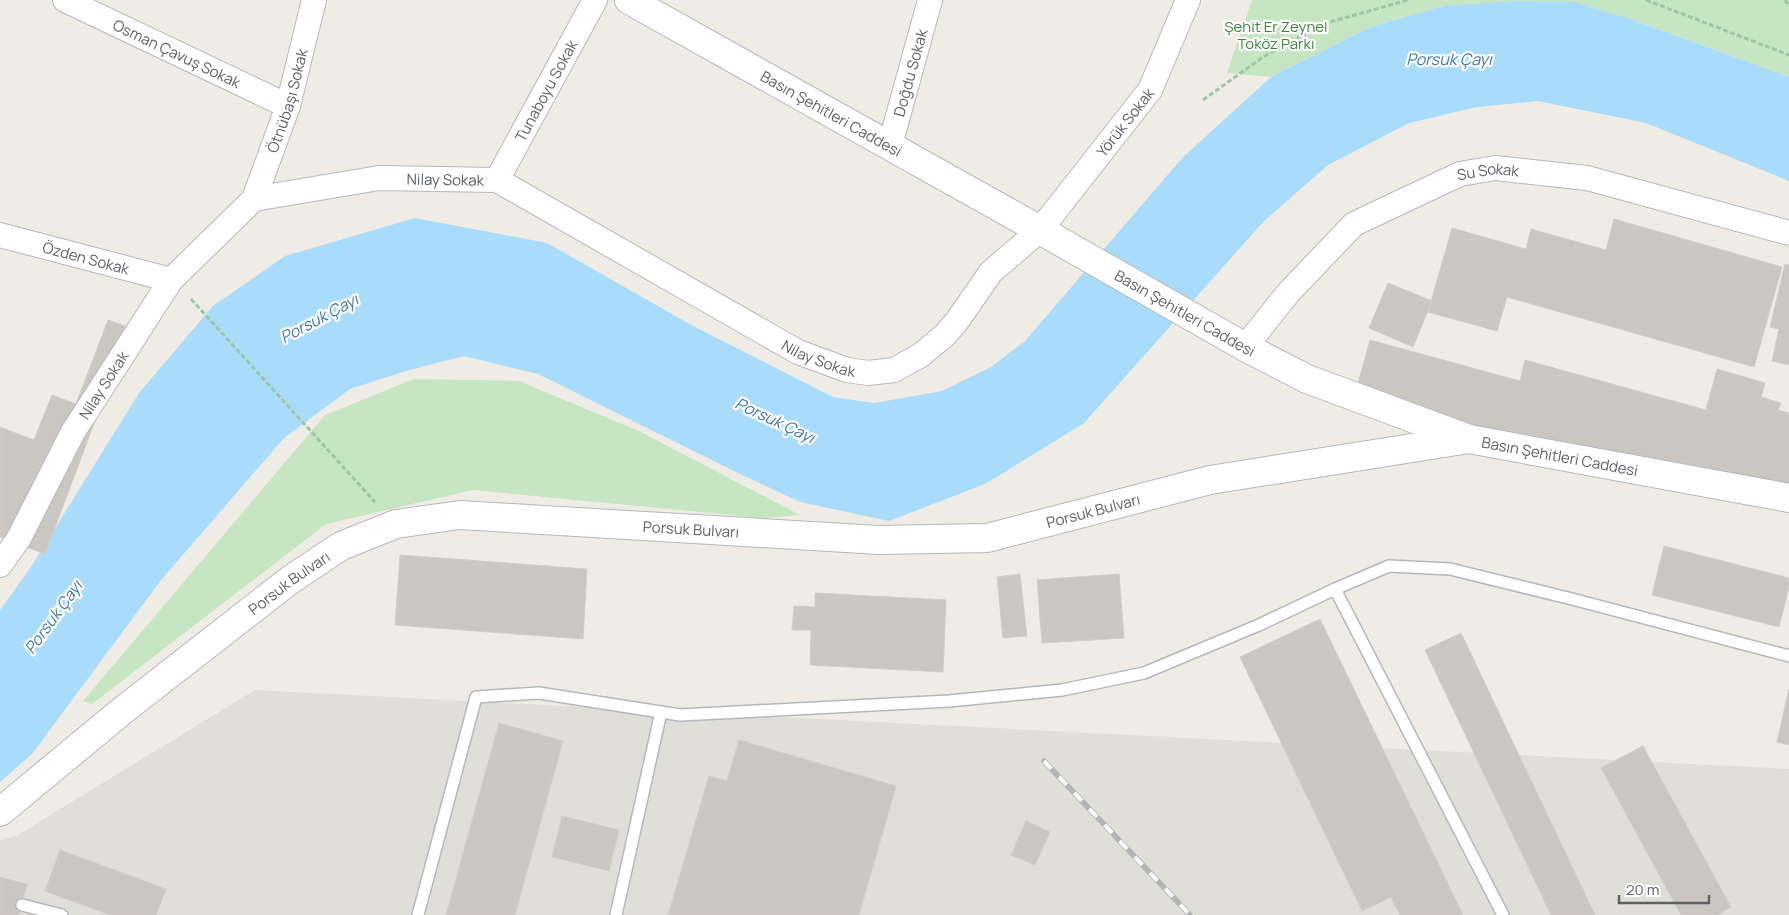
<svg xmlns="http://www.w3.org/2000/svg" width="1789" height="915" font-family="Manrope,sans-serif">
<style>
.industrial{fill:#e0ded9}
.green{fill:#c5e5c3}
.water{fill:#a9dcfb}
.building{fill:#cac7c2;stroke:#d3cdc4}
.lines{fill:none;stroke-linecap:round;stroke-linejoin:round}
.lane-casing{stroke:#b5b8bb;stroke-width:14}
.street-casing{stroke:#b5b8bb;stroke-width:26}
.secondary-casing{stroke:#b4b8bc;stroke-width:30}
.path{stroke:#9dc6a6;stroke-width:3;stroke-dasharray:5 2.5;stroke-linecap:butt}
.lane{stroke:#fff;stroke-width:11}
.street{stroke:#fff;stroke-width:24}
.secondary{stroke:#fff;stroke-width:28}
.rail-casing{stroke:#b3b4b5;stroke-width:5.5}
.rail{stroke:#fff;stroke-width:4;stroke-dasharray:11;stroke-linecap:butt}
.labels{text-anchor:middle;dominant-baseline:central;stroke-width:4.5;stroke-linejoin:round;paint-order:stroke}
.park-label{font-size:15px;fill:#3b863a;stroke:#fff}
.street-label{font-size:15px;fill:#5d6165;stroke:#fff}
.water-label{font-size:16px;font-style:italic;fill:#4378a4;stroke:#fff}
</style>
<rect width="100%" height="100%" fill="#efece5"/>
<path class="industrial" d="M255,690L1789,769V915H0V840L16,836Z"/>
<path class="green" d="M1252,0H1789V77L1630,19L1444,6L1373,26L1271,77L1227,73Z
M414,379L519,381L639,431L800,515L762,518L473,490L326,524L92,704L83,701L325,415Z"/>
<path class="water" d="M1516,1L1575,2L1630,19L1789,77V181L1646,123L1538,101L1477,107L1409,123L1328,165L1263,222L1084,423L985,484L889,521L800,502L738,473L538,374L464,356L406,371L350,389L284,438L161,580L32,754L0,782V610L31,567L139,393L213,306L285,256L415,218L547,243L693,326L833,397L874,403L942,391L991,367L1025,341L1183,157L1271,77L1373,26L1444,6Z"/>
<path class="building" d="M1614,219L1782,267L1754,367L1507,297L1497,331L1428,312L1452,228L1526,249L1531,229L1606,250Z
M1785,264L1789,265V365L1772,361L1779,329L1770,327Z
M1388,283L1432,301L1413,347L1369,328Z
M108,320L130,328L45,554L0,537V427L34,440L52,395L76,404Z
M1370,340L1520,381L1525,360L1706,410L1717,369L1765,383L1761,397L1781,403L1778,410L1789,413V507L1353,402Z
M1664,546L1789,578V587L1779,627L1652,595Z
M400,555L587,569L583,639L395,625Z
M1020,574L1027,636L1003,638L997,577Z
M1119,574L1124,638L1042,643L1037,580Z
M815,593L946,600L943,672L810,665L811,630H792L794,606L815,607Z
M1320,619L1463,915H1400L1391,897L1362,911L1240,657Z
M1461,633L1595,915H1551L1425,650Z
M1789,689V745L1777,742Z
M499,723L563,741L515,915H446Z
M739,740L896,786L859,915H668L709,776L727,781Z
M1643,746L1731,907L1717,915H1681L1601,768Z
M562,816L619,830L609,871L552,857Z
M1026,821L1050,832L1035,865L1011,855Z
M60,850L166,889L156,915H110L45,891Z
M0,877L27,884L19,915H0Z"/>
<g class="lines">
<g class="lane-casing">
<path id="lane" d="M1335,589L1389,566L1450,569L1572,599L1789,656
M22,905L62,915
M418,915L476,697L539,693L680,715L949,701L1062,690L1144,673L1259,625L1335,589L1503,915
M616,915L661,712"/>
</g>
<g class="street-casing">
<g id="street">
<path id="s1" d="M65,0L288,106"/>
<path id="s2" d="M890,145L930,0"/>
<path id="s3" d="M497,180L595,0"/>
<path id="s4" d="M254,199L288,106L314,0"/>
<path id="s5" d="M0,235L171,280"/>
<path id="s6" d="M1245,347L1289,292L1354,224L1460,174L1495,168L1587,178L1789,233"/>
<path id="s7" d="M0,565L19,538L73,432L171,280L254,199L379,178L497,180L798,352L847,370L868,373L894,370L921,355L945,335L957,321L991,272L1040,230L1150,90L1188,0"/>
</g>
</g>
<g class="secondary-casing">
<g id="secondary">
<path id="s8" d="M629,0L1040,230L1245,347L1307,379L1469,439L1789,498"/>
<path id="s9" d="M0,812L122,711L290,580L341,546L396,524L460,515L879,540L987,538L1210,480L1469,439"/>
</g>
</g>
<path class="path" d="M1646,0L1789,55
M1785,0L1789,5
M1203,100L1263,57L1323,24L1408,0
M191,299L375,502"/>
<use href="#lane" class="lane"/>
<use href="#street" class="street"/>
<use href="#secondary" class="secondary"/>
<g class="rail-casing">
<path id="rail" d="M1044,761L1190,915"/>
</g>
<use href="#rail" class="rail"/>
</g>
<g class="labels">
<g class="park-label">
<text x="1276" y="26">Şehit Er Zeynel<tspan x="1276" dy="17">Toköz Parkı</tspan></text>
</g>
<g class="street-label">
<text stroke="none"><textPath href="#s1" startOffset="124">Osman Çavuş Sokak</textPath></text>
<text stroke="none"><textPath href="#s2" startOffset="75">Doğdu Sokak</textPath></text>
<text stroke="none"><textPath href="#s3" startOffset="102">Tunaboyu Sokak</textPath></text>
<text stroke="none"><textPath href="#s4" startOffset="104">Ötnübaşı Sokak</textPath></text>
<text stroke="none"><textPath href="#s8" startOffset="232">Basın Şehitleri Caddesi</textPath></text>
<text stroke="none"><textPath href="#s7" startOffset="1482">Yörük Sokak</textPath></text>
<text stroke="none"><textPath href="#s6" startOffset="310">Su Sokak</textPath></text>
<text stroke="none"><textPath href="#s7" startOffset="642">Nilay Sokak</textPath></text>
<text stroke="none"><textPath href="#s5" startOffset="89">Özden Sokak</textPath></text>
<text stroke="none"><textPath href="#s8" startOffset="638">Basın Şehitleri Caddesi</textPath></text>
<text stroke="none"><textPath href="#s7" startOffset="1062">Nilay Sokak</textPath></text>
<text stroke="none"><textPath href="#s7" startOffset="208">Nilay Sokak</textPath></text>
<text stroke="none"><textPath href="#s8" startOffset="1042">Basın Şehitleri Caddesi</textPath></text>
<text stroke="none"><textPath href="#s9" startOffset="1194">Porsuk Bulvarı</textPath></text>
<text stroke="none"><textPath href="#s9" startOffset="788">Porsuk Bulvarı</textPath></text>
<text stroke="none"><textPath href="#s9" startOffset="369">Porsuk Bulvarı</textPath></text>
</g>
<g class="water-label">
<text x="1449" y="59">Porsuk Çayı</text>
<text transform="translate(319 318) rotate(-28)">Porsuk Çayı</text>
<text transform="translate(775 420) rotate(25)">Porsuk Çayı</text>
<text transform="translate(53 617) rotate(-54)">Porsuk Çayı</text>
</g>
</g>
<path d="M1619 895v8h90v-8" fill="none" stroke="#5d6165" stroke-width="2.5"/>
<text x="1626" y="895" font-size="15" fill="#5d6165" stroke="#ffffff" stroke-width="4" paint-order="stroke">20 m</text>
</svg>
